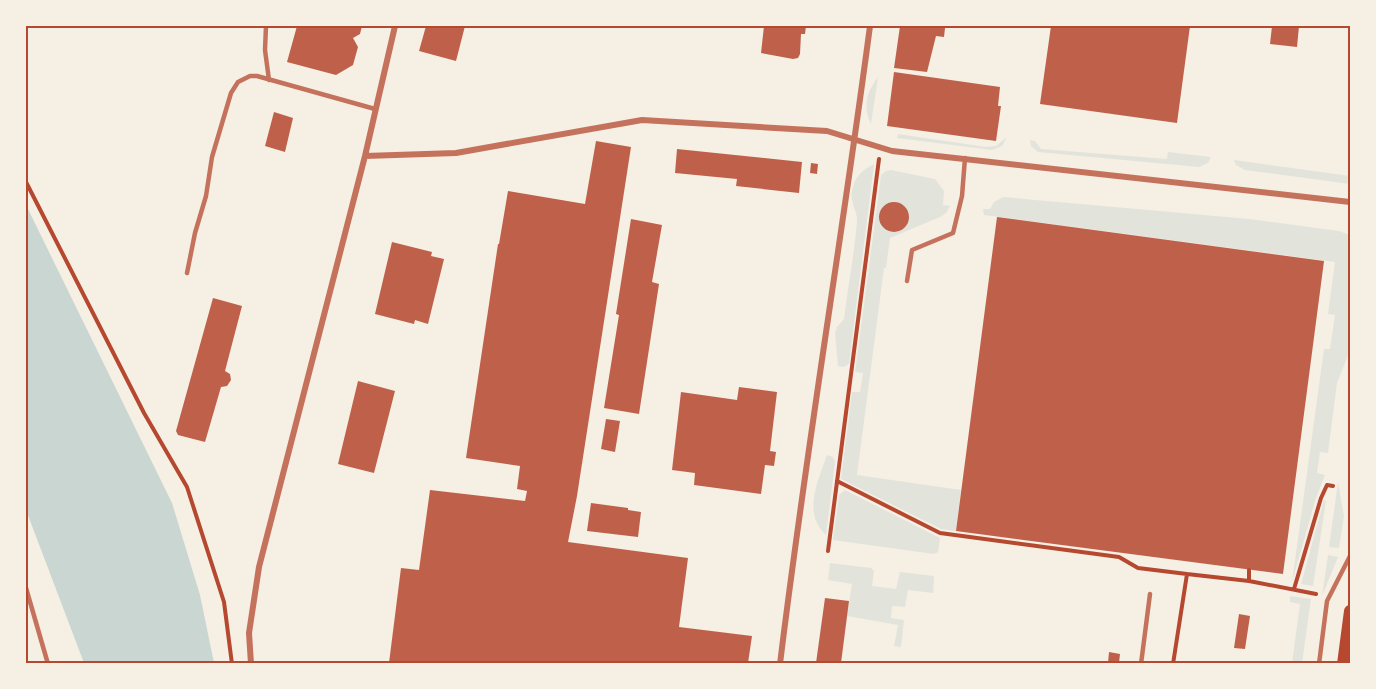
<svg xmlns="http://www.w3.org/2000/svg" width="1376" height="689" font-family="'Playfair Display',serif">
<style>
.green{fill:#e2e4dc}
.water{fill:#c9d6d2}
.building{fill:#bf614a}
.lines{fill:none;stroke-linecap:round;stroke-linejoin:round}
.path{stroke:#b5482f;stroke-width:4}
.service{stroke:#c5725c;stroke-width:4.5}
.minor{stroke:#c5725c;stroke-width:6}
.secondary{stroke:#b5482f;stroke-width:12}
.neatline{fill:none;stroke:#b5482f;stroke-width:2}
</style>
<rect width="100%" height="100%" fill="#f6efe4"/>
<path class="green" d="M878,77L871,124C862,106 867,92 878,77Z
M898,134L986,147L996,146L1007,137L1002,146L992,150L897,138Z
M1030,140L1035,141L1041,149L1167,159L1168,152L1211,157L1208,163L1199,167L1038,152L1031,146Z
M1234,160L1350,176V184L1245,170L1236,165Z
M874,164L849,364L844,367L838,366L835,333L837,327L844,319C848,287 854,255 857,222C858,210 848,202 853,187C856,175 864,169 874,164Z
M891,170L935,179L944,191L943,205L950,206L946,213L940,217L890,238L886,268H884L857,475L961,490L956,531L941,529L841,479L852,392H860L863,373L855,372L881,175L886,171Z
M1003,197L1249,219L1339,231L1350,235V350L1337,383L1328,453L1320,452L1317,473L1325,475L1316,498L1292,582L1324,349H1330L1335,315L1328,314L1335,262L984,215L983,209H990L994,202Z
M827,455L833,457L835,462L826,535C802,513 818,481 827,455Z
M1338,482L1344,516L1339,548L1329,547Z
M845,490L940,538L938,552L934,554L833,540L839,495Z
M1324,500L1326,501L1313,586L1301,584Z
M1328,555L1338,557L1322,596Z
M830,563L871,568L874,571L872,586L896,589L900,572L934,576L933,593L908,590L905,607L892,606L891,618L904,620L901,647L894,646L898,625L847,616L852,584L828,580Z
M1290,596L1311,599L1302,663H1292L1300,604L1290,602Z"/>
<path class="water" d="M26,205L172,503L200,595L214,663H84L26,510Z"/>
<path class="building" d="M297,26H362L360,34L353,38L358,47L353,65L336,75L287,62Z
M426,26H465L456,61L419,51Z
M764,26H806L805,34H801L800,54L798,58L793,59L761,53Z
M900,26H942V28H945L944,37L936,36L927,72L894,68Z
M1051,26H1190L1177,123L1040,104Z
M1272,26H1299L1297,47L1270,44Z
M894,72L1000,87L998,106H1001L996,141L887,126Z
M274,112L293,118L285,152L265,146Z
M596,141L631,147L577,496L568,542L688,558L679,627L752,636L748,663L683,662V663H389L401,568L419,570L430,490L525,501L527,491L517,489L520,466L466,458L498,244H499L508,191L585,204Z
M677,149L802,162L799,193L736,186L737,179L675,173Z
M811,163L818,164L817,174L810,173Z
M879 217a15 15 0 1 1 30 0a15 15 0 1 1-30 0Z
M997,217L1324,261L1283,574L956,531Z
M631,219L662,225L652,282L659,284L639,414L604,408L619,315L616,314Z
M392,242L432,252L431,256L444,259L428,324L415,320L414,324L375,314Z
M213,298L242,306L225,371L230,374L231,380L227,386L221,387L205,442L178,435L176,431Z
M358,381L395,391L374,473L338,464Z
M739,387L777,392L770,451L776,452L774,466L765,465L761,494L694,485L695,473L672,470L681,392L737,400Z
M606,419L620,421L615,452L601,449Z
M591,503L628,508V510L641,512L638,537L587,531Z
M825,598L849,601L841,663H816Z
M1239,614L1250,616L1245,649L1234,648Z
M1109,652L1120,654L1119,663H1108Z"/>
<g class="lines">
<path class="path" d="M26,182L144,413L187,487L224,602L232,664
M837,481L940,533L1119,557L1138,568L1187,574
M828,551L879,159
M1249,581L1316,594
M1294,589L1321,498L1327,485L1333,486
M1173,664L1187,574L1249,581V570"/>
<path class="service" d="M266,26L265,50L269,80
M187,273L195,233L206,196L212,157L231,93L238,82L250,76H257L375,109
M907,281L912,250L953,233L962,196L965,158
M26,588L48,664
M1141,664L1150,594
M1319,664L1327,601L1350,556"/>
<path class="minor" d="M365,156L456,153L642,120L827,131L892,151L1350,202
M251,664L249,633L259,567L365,156L395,26
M780,664C806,450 842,238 870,26"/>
<path class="secondary" d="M1343,664L1350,611"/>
</g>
<rect width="1376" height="689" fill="none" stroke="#f6efe4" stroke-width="54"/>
<rect x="27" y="27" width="1322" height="635" class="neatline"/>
</svg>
